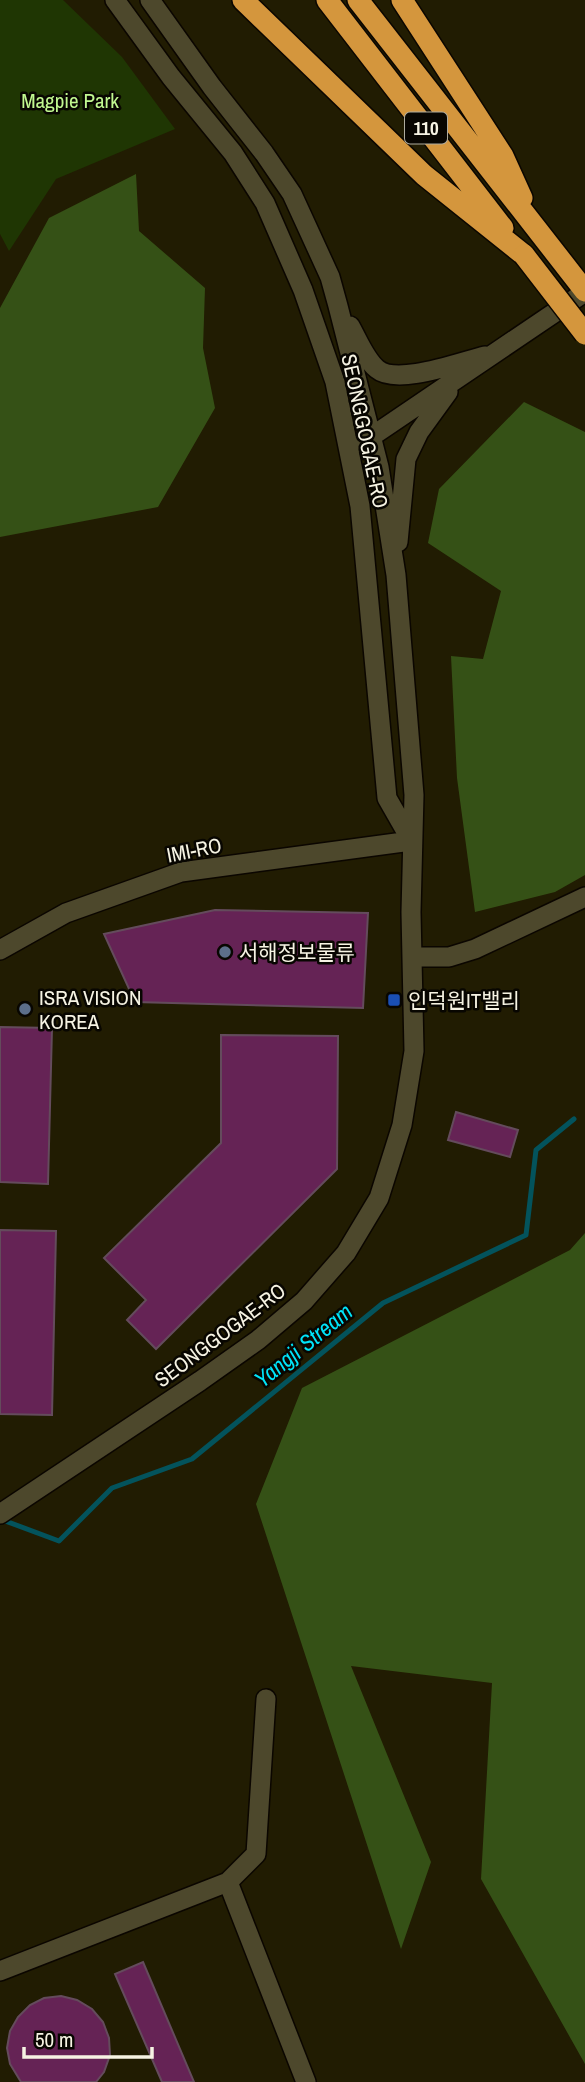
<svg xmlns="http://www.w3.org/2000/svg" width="585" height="2082" font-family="'Archivo Narrow','Noto Sans KR',sans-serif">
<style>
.green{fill:#1f3603}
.forest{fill:#355116}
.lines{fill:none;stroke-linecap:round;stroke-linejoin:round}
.stream{stroke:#03535c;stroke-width:5}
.building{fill:#652355;stroke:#644b5c;stroke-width:2}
.minor-casing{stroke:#0b0600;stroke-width:22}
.highway-casing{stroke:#0b0600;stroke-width:24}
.minor{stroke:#4d482c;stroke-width:19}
.highway{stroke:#d4963d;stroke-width:21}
.highway-bridge-casing{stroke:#0b0600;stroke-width:24;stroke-linecap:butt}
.highway-bridge{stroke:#d4963d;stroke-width:21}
.service-dot{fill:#5c6f8a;stroke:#080601;stroke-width:2.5}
.transit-dot{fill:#1a4fb4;stroke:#080601;stroke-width:2.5}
.labels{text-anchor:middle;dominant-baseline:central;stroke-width:5;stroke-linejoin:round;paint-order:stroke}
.shield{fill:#080601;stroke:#afac9f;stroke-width:2}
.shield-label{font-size:19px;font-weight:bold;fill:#f6f3e3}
.park-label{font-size:21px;fill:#c1f890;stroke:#080601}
.street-label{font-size:21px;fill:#f6f3e3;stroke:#080601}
.poi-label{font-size:21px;fill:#f6f3e3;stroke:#080601;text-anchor:start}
.water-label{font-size:23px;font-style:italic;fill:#00e4f9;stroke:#080601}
</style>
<rect width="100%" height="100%" fill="#211c02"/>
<path class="green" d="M0,0H63L122,57L175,129L56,179L9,251L0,234Z"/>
<path class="forest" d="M136,174L139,231L205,288L203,348L215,408L158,507L0,537V308L49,218Z
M524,402L585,432V875L555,892L475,912L457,778L451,656L483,659L501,591L428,543L439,489Z
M585,1233V2064L481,1879L492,1683L351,1666L431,1862L401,1949L256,1504L302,1388L570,1250Z"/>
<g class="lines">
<path class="stream" d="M0,1519L59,1541L112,1488L192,1459L383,1303L526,1235L536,1150L574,1119"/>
</g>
<path class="building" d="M215,910L368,913L363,1008L135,1002L104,934Z
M0,1027L52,1028L48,1184L0,1182Z
M221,1035L338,1036L337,1169L156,1349L127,1320L146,1300L104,1258L221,1143Z
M456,1112L518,1130L510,1157L448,1140Z
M0,1230L56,1231L52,1415L0,1414Z
M143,1962L194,2082H162L115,1974Z
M61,1996L77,2000L92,2009L103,2022L109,2038L110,2055L104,2072L96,2082H21L10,2064L7,2048L10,2031L18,2017L30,2005L44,1998Z
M61,1996L77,2000L92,2009L103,2022L109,2038L110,2055L104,2072L96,2082H21L10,2064L7,2048L10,2031L18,2017L30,2005L44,1998Z"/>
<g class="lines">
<g class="minor-casing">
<path id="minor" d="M115,0L171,77L233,153L265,203L303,290L335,382L360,506L387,798L411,840
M350,326C358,340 365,359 377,369C397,386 460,362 485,356
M362,443L585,292
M398,542L406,459L419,432L448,392
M0,950L66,913L181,872L411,841
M412,957H449L475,949L585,897
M0,1514L200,1381L258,1340L304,1301L346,1253L379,1198L402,1125L414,1051L411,912L414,795L396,575L379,467L338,306L330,277L292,194L264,153L212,87L150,0
M228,1882L306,2082
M0,1971L228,1882L256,1854L266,1699"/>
</g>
<g class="highway-casing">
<path id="highway" d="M243,0L424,175L524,255
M327,0L503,228
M358,0L585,291
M402,0L503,156L522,198"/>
</g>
<use href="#minor" class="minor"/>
<use href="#highway" class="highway"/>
<g class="highway-bridge-casing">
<path id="highway-bridge" d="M524,255L585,334"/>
</g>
<use href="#highway-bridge" class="highway-bridge"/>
</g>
<g class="service-dot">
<circle cx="225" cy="952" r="7"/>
<circle cx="25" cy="1009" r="7"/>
</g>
<rect class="transit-dot" x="387" y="993" width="14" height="14" rx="3.5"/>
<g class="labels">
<rect class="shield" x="405" y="112.5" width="42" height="31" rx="5"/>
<g class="shield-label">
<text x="426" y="128">110</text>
</g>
<g class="park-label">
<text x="70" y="100">Magpie Park</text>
</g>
<g class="street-label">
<text transform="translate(365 431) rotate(78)">SEONGGOGAE-RO</text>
<text transform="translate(194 850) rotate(-11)">IMI-RO</text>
<text transform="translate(220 1335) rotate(-37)">SEONGGOGAE-RO</text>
</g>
<g class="poi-label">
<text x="239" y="952">서해정보물류</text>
<text x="39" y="997">ISRA VISION<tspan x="39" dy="24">KOREA</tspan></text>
<text x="408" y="1000">인덕원IT밸리</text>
</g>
<g class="water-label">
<text transform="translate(303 1345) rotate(-39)">Yangji Stream</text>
</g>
</g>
<path d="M24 2047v10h128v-10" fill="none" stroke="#f6f3e3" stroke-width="3.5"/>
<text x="35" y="2047" font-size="21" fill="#f6f3e3" stroke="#080601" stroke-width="5" paint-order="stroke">50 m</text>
</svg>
